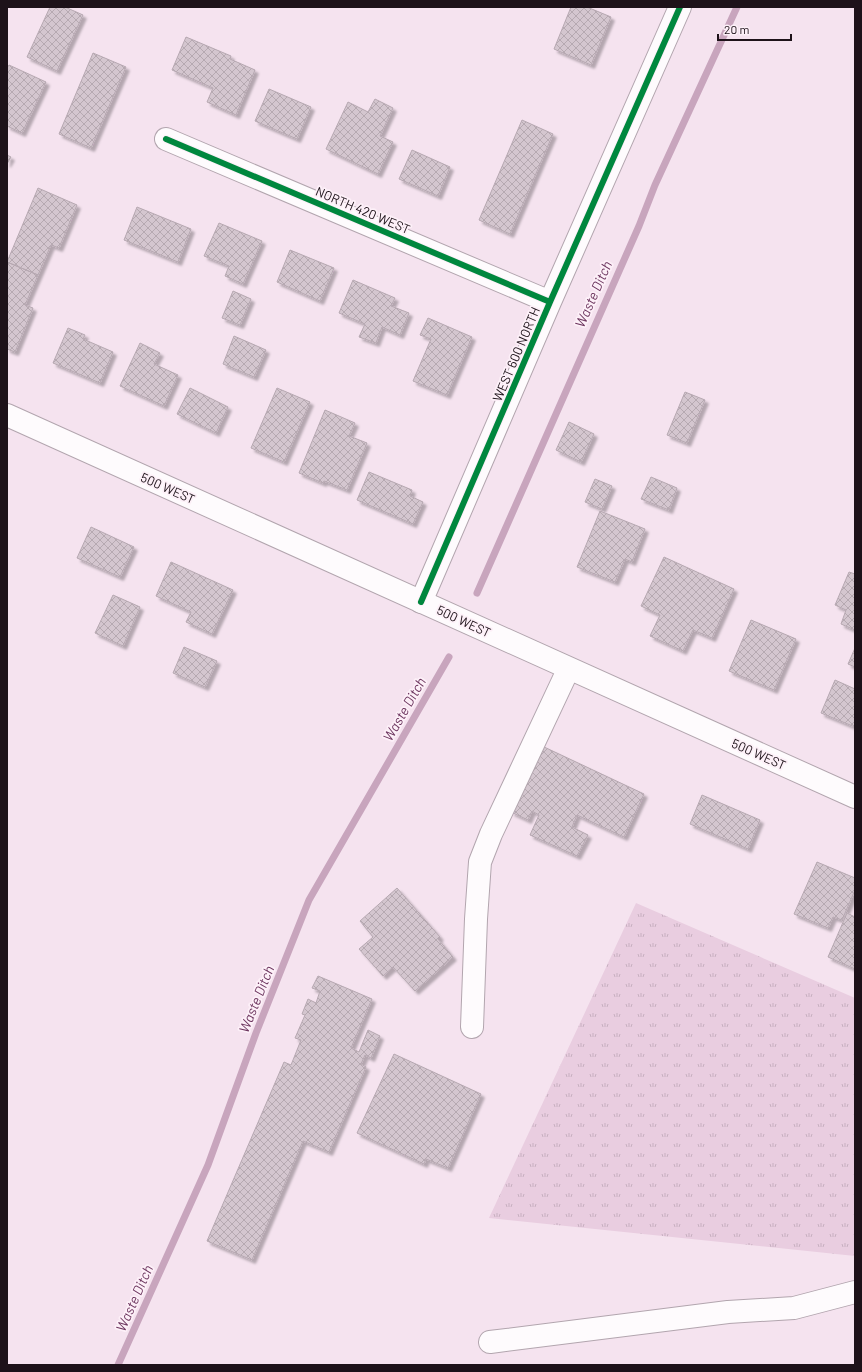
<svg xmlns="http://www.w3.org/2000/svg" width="862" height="1372" font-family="Barlow,sans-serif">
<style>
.grass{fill:url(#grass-tufts)}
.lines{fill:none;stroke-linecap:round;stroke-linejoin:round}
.stream{stroke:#c8a5bd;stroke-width:7}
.building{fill:url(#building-cross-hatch);stroke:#b6a8b1;filter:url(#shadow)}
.minor-casing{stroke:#b2a5ae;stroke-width:24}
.major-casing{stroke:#b2a5ae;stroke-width:24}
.minor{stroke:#fefbfd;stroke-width:22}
.major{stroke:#fefbfd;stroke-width:22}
.cycleway-casing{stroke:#fdf0f8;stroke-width:8}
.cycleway{stroke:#00873e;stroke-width:6}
.labels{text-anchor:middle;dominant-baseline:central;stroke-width:3.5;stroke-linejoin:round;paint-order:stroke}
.street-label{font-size:13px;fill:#1d1219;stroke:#fdf0f8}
.water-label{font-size:14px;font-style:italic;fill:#6d365f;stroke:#fdf0f8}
</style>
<defs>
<pattern id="grass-tufts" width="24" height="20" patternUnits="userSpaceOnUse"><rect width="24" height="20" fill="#e9cde0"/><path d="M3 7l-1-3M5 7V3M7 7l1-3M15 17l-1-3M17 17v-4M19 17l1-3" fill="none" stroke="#c7afc0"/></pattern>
<pattern id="building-cross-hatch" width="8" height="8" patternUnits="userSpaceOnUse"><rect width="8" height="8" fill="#d4c6cf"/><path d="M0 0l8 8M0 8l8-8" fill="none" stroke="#b6a9b1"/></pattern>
<filter id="shadow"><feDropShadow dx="3.5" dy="3.5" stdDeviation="1" flood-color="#0004"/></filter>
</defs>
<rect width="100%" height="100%" fill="#f5e3ef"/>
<path class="grass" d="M636,903L855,998V1256L489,1218Z"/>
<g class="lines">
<path class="stream" d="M477,593L639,226L655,185L737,7
M118,1365L208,1165L256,1033L309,900L449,657"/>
</g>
<path class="building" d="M50,7H65L83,15L57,71L27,57Z
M571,7H587L611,17L591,65L554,49Z
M186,37L231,56L230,59L255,70L236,115L207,102L213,88L172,70Z
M93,53L126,67L91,148L59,134Z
M9,65L46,82L22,133L7,126V68Z
M269,89L311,107L297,139L255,121Z
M375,99L393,108L380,136L393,142L378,174L326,149L348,102L368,112Z
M522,120L553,134L510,234L479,220Z
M412,150L450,167L438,196L399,179Z
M7,155L11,157L7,164Z
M38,188L77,205L59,248L51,245L38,275L7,262Z
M137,207L191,229L178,262L124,240Z
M219,223L262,241L243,284L225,276L229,266L204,256Z
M290,250L334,268L320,301L277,282Z
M7,262L38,275L25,305L33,308L15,352L7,349Z
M353,280L395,298L391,306L409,313L400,335L382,327L376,343L359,337L365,324L339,313Z
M233,291L251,299L240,325L222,318Z
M428,318L472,337L447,395L413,381L431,339L420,335Z
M68,328L85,335L83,339L113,352L100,383L53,363Z
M234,336L266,350L254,377L223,364Z
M140,343L160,353L154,364L178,375L164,406L120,386Z
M190,388L228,407L216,433L177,414Z
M277,388L310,402L284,462L251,448Z
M685,392L705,400L687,443L667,435Z
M325,410L355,423L349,436L367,443L347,490L324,481L323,483L299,473Z
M569,422L594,434L581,462L556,450Z
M369,472L412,490L410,496L423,502L413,524L357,500Z
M651,477L677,488L669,510L641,499Z
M595,479L612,486L602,509L585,502Z
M600,511L645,529L632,562L625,559L615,582L577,567Z
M91,527L134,547L120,577L77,558Z
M664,557L734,589L712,638L693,630L683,651L650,636L660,615L641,606Z
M171,562L233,590L212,634L186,622L191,612L156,596Z
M849,572L855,574V630L841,624L846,610L835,605Z
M113,595L140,607L123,646L95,633Z
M751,620L796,639L774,690L729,671Z
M184,647L217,661L205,687L173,673Z
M855,648V667L848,664Z
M835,680L855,689V727L821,713Z
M542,746L644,794L624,837L577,815L572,827L588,835L577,856L530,835L539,815L532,811L528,820L511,812Z
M702,795L760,820L748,849L690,824Z
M817,862L855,878V890L842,920L833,917L828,928L794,914Z
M397,888L440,937L438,939L453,957L415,991L393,967L383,976L359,949L373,937L360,921Z
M847,913L855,917V969L828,957Z
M318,976L372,999L351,1048L359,1052L368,1030L380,1036L371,1058L365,1055L361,1064L366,1067L329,1152L303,1141L252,1260L207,1241L284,1062L291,1065L301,1040L295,1038L305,1015L302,1014L308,999L316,1003L320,991L312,988Z
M394,1054L481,1094L448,1168L426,1159L424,1164L357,1133Z"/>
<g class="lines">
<g class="minor-casing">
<path id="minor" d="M166,139L550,302
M421,602L550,302L680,7
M472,1027L476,919L480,862L491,834L568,670
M490,1342L728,1312L794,1308L855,1292"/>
</g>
<g class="major-casing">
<path id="major" d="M7,415C290,542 572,671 855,797"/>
</g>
<use href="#minor" class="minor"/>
<use href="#major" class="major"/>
<g class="cycleway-casing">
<path id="cycleway" d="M166,139L550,302
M421,602L550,302L680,7"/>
</g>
<use href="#cycleway" class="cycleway"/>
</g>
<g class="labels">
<g class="street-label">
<text transform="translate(363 210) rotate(23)">NORTH 420 WEST</text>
<text transform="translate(516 354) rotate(-67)">WEST 600 NORTH</text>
<text transform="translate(168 488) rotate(24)">500 WEST</text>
<text transform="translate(464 621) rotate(25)">500 WEST</text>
<text transform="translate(759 754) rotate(24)">500 WEST</text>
</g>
<g class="water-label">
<text transform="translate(593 294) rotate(-66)">Waste Ditch</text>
<text transform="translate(404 709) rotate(-60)">Waste Ditch</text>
<text transform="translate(256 999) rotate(-68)">Waste Ditch</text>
<text transform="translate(134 1298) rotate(-66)">Waste Ditch</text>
</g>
</g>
<rect width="862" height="1372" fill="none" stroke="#1d1219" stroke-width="16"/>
<path d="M718 34v6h73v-6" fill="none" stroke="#1d1219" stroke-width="2"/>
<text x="724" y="34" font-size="12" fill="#1d1219" stroke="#fdf0f8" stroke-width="3" paint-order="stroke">20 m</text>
</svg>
